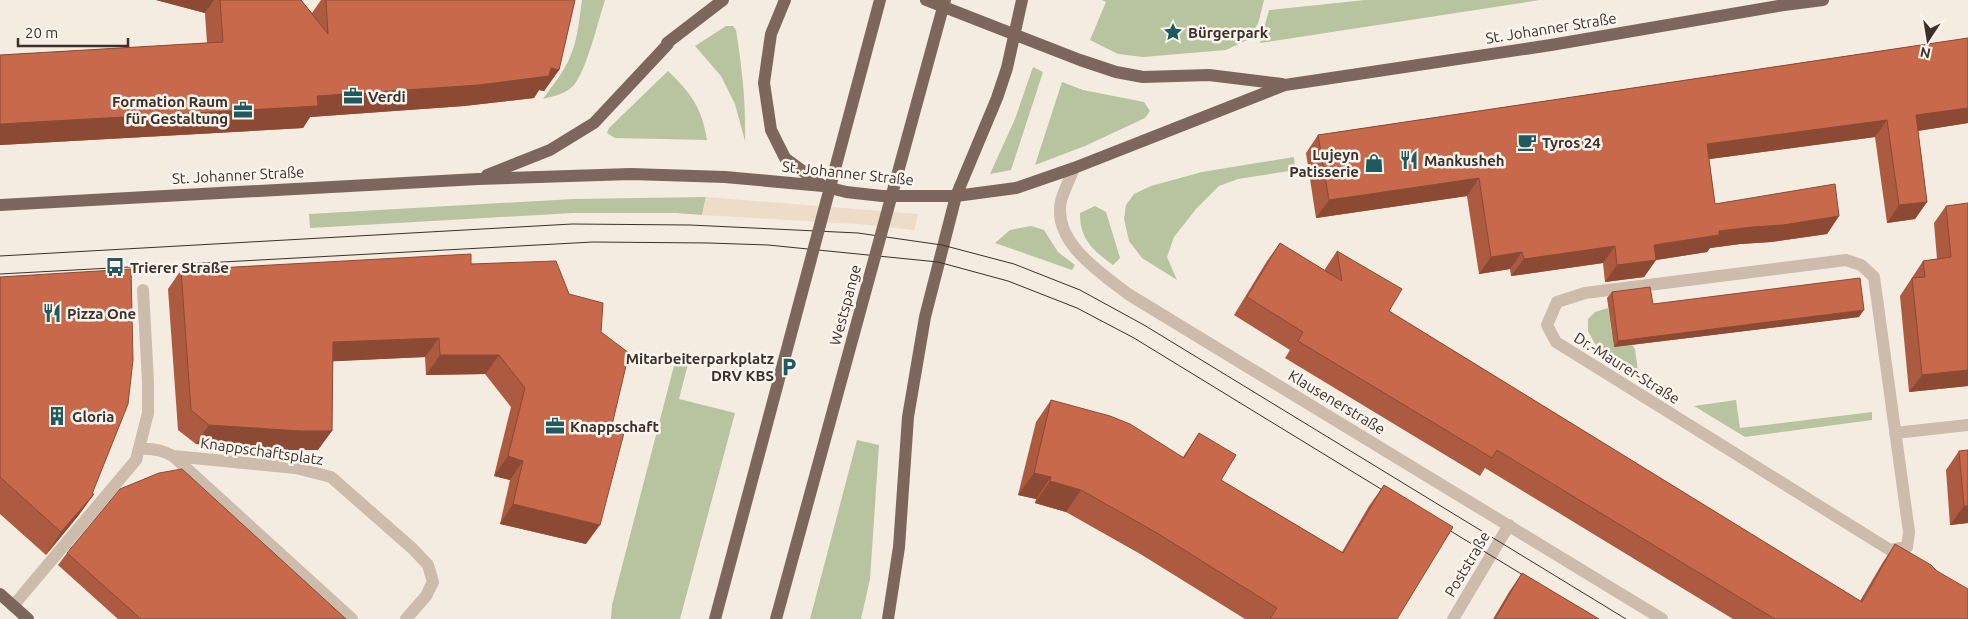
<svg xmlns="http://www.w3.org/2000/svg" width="1968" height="619" font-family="Ubuntu,sans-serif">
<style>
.green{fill:#b8c4a0}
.plaza{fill:#ecdcc8}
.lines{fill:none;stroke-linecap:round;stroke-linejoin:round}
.lane{stroke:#cdbbac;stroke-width:12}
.street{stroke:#cdbbac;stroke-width:12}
.primary{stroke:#7d675c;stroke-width:12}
.tram{stroke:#3b302b;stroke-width:1}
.primary-bridge{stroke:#7d675c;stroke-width:12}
.wall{fill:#ac5a40}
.shaded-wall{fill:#8c4a34}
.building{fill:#c8694b;stroke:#8c4a34}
.labels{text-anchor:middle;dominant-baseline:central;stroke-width:5;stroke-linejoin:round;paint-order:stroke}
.street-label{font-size:15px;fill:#3b302b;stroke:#fbf5ee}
.poi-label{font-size:15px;font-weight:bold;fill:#3b302b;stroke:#fbf5ee;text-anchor:start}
</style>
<rect width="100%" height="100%" fill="#f4ebe1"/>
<path class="green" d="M582,0H605C598,21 587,69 574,85C566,94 554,96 543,99C552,86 564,72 570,57C578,39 579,19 582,0Z
M1102,0H1264L1258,24L1247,40L1226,50L1143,57L1118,54L1090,40L1106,2Z
M1365,0H1540L1260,43L1269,10Z
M726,26H733L736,30C742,68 746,103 745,141L735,104L721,76L695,46Z
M1033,67L1043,72L1011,170L990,174L1015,119Z
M668,71C691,93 702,108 707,140L615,138L607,133L609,128Z
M1062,82L1083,90L1144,102L1150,111L1145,118L1085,146L1035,165Z
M1294,157L1295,170L1238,179L1219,186L1196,209L1174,237L1167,257L1177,280L1142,258L1129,241L1124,219L1126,205L1134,194L1151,186L1202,172Z
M706,197L702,215L676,213H573L310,228L309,214L574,199Z
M1095,206L1106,212L1120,258L1113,265C1093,250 1080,240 1080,213Z
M1031,226L1044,230L1058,252L1075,265L1072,270L995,243L1010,230Z
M1608,308L1614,347L1632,345L1635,349L1638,371L1595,344L1588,331V319L1595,312Z
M677,354L690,356L679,399L735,413L680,619H611L612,605Z
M1736,400L1740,428L1872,412V420L1745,437L1694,406Z
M857,440L879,445L870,579L861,619H810Z"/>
<path class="plaza" d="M706,197L918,214L914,230L859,224L702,215Z"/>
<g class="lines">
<path class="lane" d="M140,449C153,448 162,450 173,456L352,619
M173,456L296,468L331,477L413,549L428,565L433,582L426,596L406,619"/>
<path class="street" d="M1074,168C1070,179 1064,190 1061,201C1052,242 1101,273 1128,294L1662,619
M1846,260L1861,265L1874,277L1909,532L1907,547L1890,550L1556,342L1547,325L1557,302L1585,293Z
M1895,433L1968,425
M13,606L136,460L148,413V382L143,290
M1453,619L1509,525"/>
<path class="primary" d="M785,0L771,34L764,83L771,130L785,158L823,186
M926,0L1080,60L1116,72L1143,77L1209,75L1282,84
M487,175L550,150L594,123L668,44L667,43L723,0
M0,205L478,179L631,174L725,177L823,186L846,192L882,196H956L1016,188L1074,168L1285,85L1551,45L1784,5L1823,0
M0,594L28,619
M888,619L899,547L908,417L925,317L956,196L997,98L1007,68L1022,0"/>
<path class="tram" d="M0,256L572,224L690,225L858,233L942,245L1014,264L1080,290L1144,325L1626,619
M0,274L593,242L709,243L768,245L938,262L1008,281L1077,308L1134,338L1394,497
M1439,524L1533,581"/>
<path class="primary-bridge" d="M715,619L880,0
M776,619L945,0"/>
</g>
<path class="wall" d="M156,0H301L312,13L321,0H575L559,70L544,91L539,90L534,98L464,106L310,117L303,128L0,145V55L207,43L205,13Z
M1968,38V123L1918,131L1927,202L1915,219L1887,223L1875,137L1709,159L1715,204L1839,216L1827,234L1771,242L1740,244L1710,248L1707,252L1656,260L1644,277L1605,282L1603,263L1511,276L1510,269L1479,274L1467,196L1316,218L1306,153L1318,135Z
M1946,206L1968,386L1909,392L1900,296L1923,261L1937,259L1934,223Z
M1280,243L1325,271V269L1337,251L1389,311L1860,601L1883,562L1895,544L1968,619H1733L1485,468L1480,476L1285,358L1290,350L1234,315L1267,261Z
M471,264L569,294L601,332L612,425L586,544L500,524L510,480L494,476L511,407L485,374L426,375L425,357L333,361L318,450H287L196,444L178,430L168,289L181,270Z
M0,277L92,494H94L78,516L46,555L0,514Z
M1612,292L1653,304L1859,317L1614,347L1607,298Z
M1051,400L1183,457L1199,433L1221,480L1342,552L1369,506L1384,485L1397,619H1245L1142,555L1066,512L1035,503L1036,499L1018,495L1036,422Z
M1959,451L1968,523L1950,525L1946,470Z
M67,553L346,619H118L58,565Z
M1522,573L1599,619H1493L1509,592Z"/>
<path class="shaded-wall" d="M156,0H214L205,13Z
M551,68L559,70L544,91L539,90L534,98L464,106L310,117L303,128L0,145V124L317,96Z
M1968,108V123L1904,133L1916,115Z
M1887,120L1875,137L1695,161L1707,144Z
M1479,178L1467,196L1316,218L1329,200Z
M1927,202L1915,219L1887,223L1899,205Z
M1839,216L1827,234L1771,242L1740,244L1710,248L1707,252L1656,260L1644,277L1605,282L1617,265L1654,245L1719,231Z
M1615,246L1603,263L1511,276L1524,259Z
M1522,252L1510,269L1479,274L1491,257Z
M1864,310L1859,317L1614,347L1618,341Z
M439,338L425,357L319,362L333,342Z
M440,355H499L485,374L426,375Z
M1968,370V386L1909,392L1922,375Z
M209,425L332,431L318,450H287L196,444Z
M508,456L523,461L510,480L494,476Z
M1034,473L1051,477L1036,499L1018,495Z
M1050,481L1081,490L1066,512L1035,503Z
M94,494L78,516L46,555L61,532Z
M513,504L600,525L586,544L500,524Z
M1964,506H1968V523L1950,525Z"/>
<path class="building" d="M220,0H301L328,34L326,0H575L559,70L551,68L549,76L479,85L317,96L318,106L0,124V55L223,42Z
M1968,38V108L1916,115L1927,202L1899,205L1887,120L1707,144L1715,204L1835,184L1839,216L1783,225L1752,227L1719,231V235L1654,245L1656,260L1617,265L1615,246L1524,259L1522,252L1491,257L1479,178L1329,200L1318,135Z
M1968,203V370L1922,375L1912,278L1925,277L1923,261L1951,257L1946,206Z
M1280,243L1342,281L1337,251L1402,289L1389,311L1862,602L1895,544L1931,565L1937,571L1968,589V619H1775L1497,450L1492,458L1298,341L1303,332L1247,297Z
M471,254V264L556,261L569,294L603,303L601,332L629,353L612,425L625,429L600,525L513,504L523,461L508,456L525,388L499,355H440L439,338L333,342L332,431H301L209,425L191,410L181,270Z
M131,269L133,360L128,404L92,494H94L61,532L0,477V277Z
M1860,278L1864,310L1618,341L1612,292L1650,287L1653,304Z
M1051,400L1110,416L1130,424L1184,458L1199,433L1236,455L1221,480L1343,553L1384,485L1453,527L1397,619H1270L1277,608L1157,533L1081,490L1050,481L1051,477L1034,473Z
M1968,450V506H1964L1959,451Z
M182,469L346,619H141L67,553L120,489L159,473Z
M1522,573L1599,619H1495Z"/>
<defs>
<g id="sight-bare" transform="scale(1.5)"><path d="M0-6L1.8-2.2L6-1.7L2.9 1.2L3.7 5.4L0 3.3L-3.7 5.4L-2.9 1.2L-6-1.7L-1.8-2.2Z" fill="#1f5a5e" stroke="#fbf5ee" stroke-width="2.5" paint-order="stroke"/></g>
<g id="office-bare" transform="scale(1.5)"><path d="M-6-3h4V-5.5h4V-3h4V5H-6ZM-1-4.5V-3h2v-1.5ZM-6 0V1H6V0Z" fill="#1f5a5e" stroke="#fbf5ee" stroke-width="2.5" paint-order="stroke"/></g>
<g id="cafe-bare" transform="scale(1.5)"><path d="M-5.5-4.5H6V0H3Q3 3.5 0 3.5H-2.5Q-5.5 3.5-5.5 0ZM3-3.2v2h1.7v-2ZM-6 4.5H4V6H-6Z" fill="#1f5a5e" stroke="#fbf5ee" stroke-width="2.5" paint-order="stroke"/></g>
<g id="restaurant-bare" transform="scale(1.5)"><path d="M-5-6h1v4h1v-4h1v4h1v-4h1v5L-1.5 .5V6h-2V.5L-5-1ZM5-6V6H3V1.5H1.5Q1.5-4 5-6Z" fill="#1f5a5e" stroke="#fbf5ee" stroke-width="2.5" paint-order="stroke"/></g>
<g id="shop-bare" transform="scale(1.5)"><path d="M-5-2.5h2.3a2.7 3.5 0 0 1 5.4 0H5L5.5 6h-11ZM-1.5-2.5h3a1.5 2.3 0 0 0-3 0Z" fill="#1f5a5e" stroke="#fbf5ee" stroke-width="2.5" paint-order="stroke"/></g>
<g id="bus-bare" transform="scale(1.5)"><path d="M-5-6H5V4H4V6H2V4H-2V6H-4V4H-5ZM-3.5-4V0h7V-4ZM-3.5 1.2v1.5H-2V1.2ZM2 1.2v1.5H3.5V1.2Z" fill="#1f5a5e" stroke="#fbf5ee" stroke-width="2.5" paint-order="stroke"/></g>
<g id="parking-bare" transform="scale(1.5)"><path d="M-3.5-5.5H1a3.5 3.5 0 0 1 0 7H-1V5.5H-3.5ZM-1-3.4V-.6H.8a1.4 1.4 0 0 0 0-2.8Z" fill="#1f5a5e" stroke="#fbf5ee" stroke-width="2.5" paint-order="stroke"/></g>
<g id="building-bare" transform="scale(1.5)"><path d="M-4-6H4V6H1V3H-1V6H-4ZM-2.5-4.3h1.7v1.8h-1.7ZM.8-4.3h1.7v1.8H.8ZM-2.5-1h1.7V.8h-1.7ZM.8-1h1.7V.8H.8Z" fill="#1f5a5e" stroke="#fbf5ee" stroke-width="2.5" paint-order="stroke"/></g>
</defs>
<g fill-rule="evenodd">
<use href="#sight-bare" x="1173" y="32"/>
<use href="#office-bare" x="353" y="96"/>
<use href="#office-bare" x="243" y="110"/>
<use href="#cafe-bare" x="1527" y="142"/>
<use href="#restaurant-bare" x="1409" y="160"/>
<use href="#shop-bare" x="1374" y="163"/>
<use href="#bus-bare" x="115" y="267"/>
<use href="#restaurant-bare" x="52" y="313"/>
<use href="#parking-bare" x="789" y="367"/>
<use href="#building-bare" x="57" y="416"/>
<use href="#office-bare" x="555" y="426"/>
</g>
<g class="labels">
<g class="street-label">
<text transform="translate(1551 28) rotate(-9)">St. Johanner Straße</text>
<text transform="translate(848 173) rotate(6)">St. Johanner Straße</text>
<text transform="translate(238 175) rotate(-3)">St. Johanner Straße</text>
<text transform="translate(845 305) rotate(-75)">Westspange</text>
<text transform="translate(1627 368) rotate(32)">Dr.-Maurer-Straße</text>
<text transform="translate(1337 402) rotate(31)">Klausenerstraße</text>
<text transform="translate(262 451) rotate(8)">Knappschaftsplatz</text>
<text transform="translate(1467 564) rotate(-59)">Poststraße</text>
</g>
<g class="poi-label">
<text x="1188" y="32">Bürgerpark</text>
<text x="368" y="96">Verdi</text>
<text x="228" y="101" text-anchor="end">Formation Raum<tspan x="228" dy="17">für Gestaltung</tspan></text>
<text x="1542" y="142">Tyros 24</text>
<text x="1359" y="154" text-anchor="end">Lujeyn<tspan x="1359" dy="17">Patisserie</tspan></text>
<text x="1424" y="160">Mankusheh</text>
<text x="130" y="267">Trierer Straße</text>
<text x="67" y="313">Pizza One</text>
<text x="774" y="358" text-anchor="end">Mitarbeiterparkplatz<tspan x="774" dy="17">DRV KBS</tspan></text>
<text x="72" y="416">Gloria</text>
<text x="570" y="426">Knappschaft</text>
</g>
</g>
<g transform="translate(1928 40) rotate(192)" stroke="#fbf5ee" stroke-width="4" paint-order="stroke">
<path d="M0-4L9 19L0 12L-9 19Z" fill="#3b302b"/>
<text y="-8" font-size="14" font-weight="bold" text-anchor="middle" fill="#3b302b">N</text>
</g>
<path d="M18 38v8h110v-8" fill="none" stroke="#3b302b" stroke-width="2.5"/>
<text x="25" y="38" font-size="15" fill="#3b302b" stroke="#fbf5ee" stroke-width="4" paint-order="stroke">20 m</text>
</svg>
